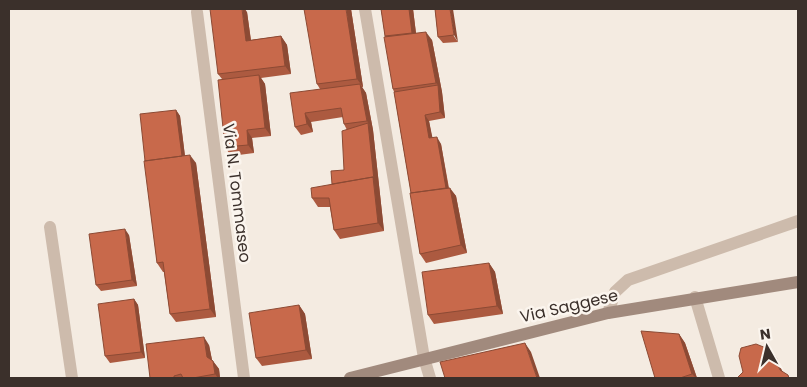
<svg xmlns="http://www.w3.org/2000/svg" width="807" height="387" font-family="Poppins,sans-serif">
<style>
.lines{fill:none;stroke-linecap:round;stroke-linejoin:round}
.street{stroke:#cdbbac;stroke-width:12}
.secondary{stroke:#a18a7d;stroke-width:12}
.wall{fill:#ac5a40}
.shaded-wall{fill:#8c4a34}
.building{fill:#c8694b;stroke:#8c4a34}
.labels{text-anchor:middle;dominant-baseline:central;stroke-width:5;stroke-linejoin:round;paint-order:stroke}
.street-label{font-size:16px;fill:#3b302b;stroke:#fbf5ee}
</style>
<rect width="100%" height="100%" fill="#f4ebe1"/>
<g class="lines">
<path class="street" d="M365,9L424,358L430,378
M197,12L244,378
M50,227L72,378
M695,297L719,378
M608,313L615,292L628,280L798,221"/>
<path class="secondary" d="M350,378L608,313L798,282"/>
</g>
<path class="wall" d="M351,9L363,87H362L366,93L373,130L384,231L340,239L334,230L330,207H318L312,198L332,184L344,170L347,130L344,124L343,117L311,122L313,132L301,135L295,127L320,89L317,84Z
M381,9H413L416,33L432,40L442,92L445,118L429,121L432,138L441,144L449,188L456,196L467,253L426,263L420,254L411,193L394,92L393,89Z
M435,9L458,42L443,43L438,37Z
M247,12L251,40L281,36L287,45L291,74L261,78L265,84L271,136L252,138L254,153L231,156L225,147L222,79L218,74Z
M176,110L180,116L185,156L196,163L216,317L176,322L170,314L164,272H163L157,263L145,161Z
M129,235L137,286L101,291L96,285Z
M489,263L495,272L503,314L434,324L428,315Z
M134,299L138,305L145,358L110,363L105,356Z
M299,305L305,314L312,359L262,366L256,358Z
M679,334L685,343L697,378H655Z
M209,345L212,360L219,369L220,378H150Z"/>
<path class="shaded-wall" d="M242,9H245L247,12L252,49L246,41Z
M346,9H351L363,87L357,79Z
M409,9H413L417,42L412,36Z
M450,9H453L458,42L454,35Z
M426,32L432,40L442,92L445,118L440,112L438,85L436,83Z
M281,36L287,45L291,74L285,66Z
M259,75L265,84L271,136L265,128Z
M360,84L366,93L373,130L367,121Z
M176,110L180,116L186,165L182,159Z
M305,113L311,122L313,132L307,124Z
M425,115L429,121L434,145L429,138Z
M368,123L373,130L384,231L378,223Z
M247,130L252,138L254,153L248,145Z
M437,137L441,144L450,197L446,191Z
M190,155L196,163L216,317L210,309Z
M450,188L456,196L467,253L461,245Z
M125,229L129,235L137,286L132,280Z
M489,263L495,272L503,314L497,306Z
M134,299L138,305L145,358L141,352Z
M299,305L305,314L312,359L306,350Z
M679,334L685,343L697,378H696L692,374Z
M204,337L209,345L213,365L207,357Z
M525,343L531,352L540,378H537Z
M771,350L777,358L785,378L780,370Z
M213,361L219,369L220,378H218L215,374Z"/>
<path class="building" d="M210,9H242L246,41L281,36L285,66L218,74Z
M304,9H346L357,79L317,84Z
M381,9H409L412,33L385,36Z
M435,9H450L454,35L438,37Z
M426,32L436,83L393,89L384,37Z
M259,75L265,128L247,130L248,145L225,147L218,80Z
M360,84L367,121L344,124L341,108L305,113L307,124L295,127L290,93Z
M438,85L440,112L425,115L429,138L437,137L446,188L411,193L394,92Z
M176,110L182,156L145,161L140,114Z
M368,123L374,180L373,177L332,184L331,171L344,170L342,131Z
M190,155L210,309L170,314L163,262L157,263L144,161Z
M373,177L378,223L334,230L329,198H312L311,188Z
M450,188L461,245L420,254L410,193Z
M125,229L132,280L96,285L89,234Z
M489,263L497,306L428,315L422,272Z
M134,299L141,352L105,356L98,304Z
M299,305L306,350L256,358L249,313Z
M641,331L679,334L692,374L680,378H655Z
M204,337L207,357L213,361L215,374L193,378H183L181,374L174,376V378H150L146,344Z
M525,343L537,378H445L440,362Z
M756,344L771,350L780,370L788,375L789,378H737L743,372L739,356L741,348Z"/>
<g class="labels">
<g class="street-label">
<text transform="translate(237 193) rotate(83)">Via N. Tommaseo</text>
<text transform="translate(569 306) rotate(-13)">Via Saggese</text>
</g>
</g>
<rect width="807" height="387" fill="none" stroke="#3b302b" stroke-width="20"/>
<g transform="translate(767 347) rotate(352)" stroke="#fbf5ee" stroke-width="4" paint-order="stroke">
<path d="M0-4L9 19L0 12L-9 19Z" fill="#3b302b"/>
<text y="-8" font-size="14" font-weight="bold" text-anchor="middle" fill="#3b302b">N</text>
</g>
</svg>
